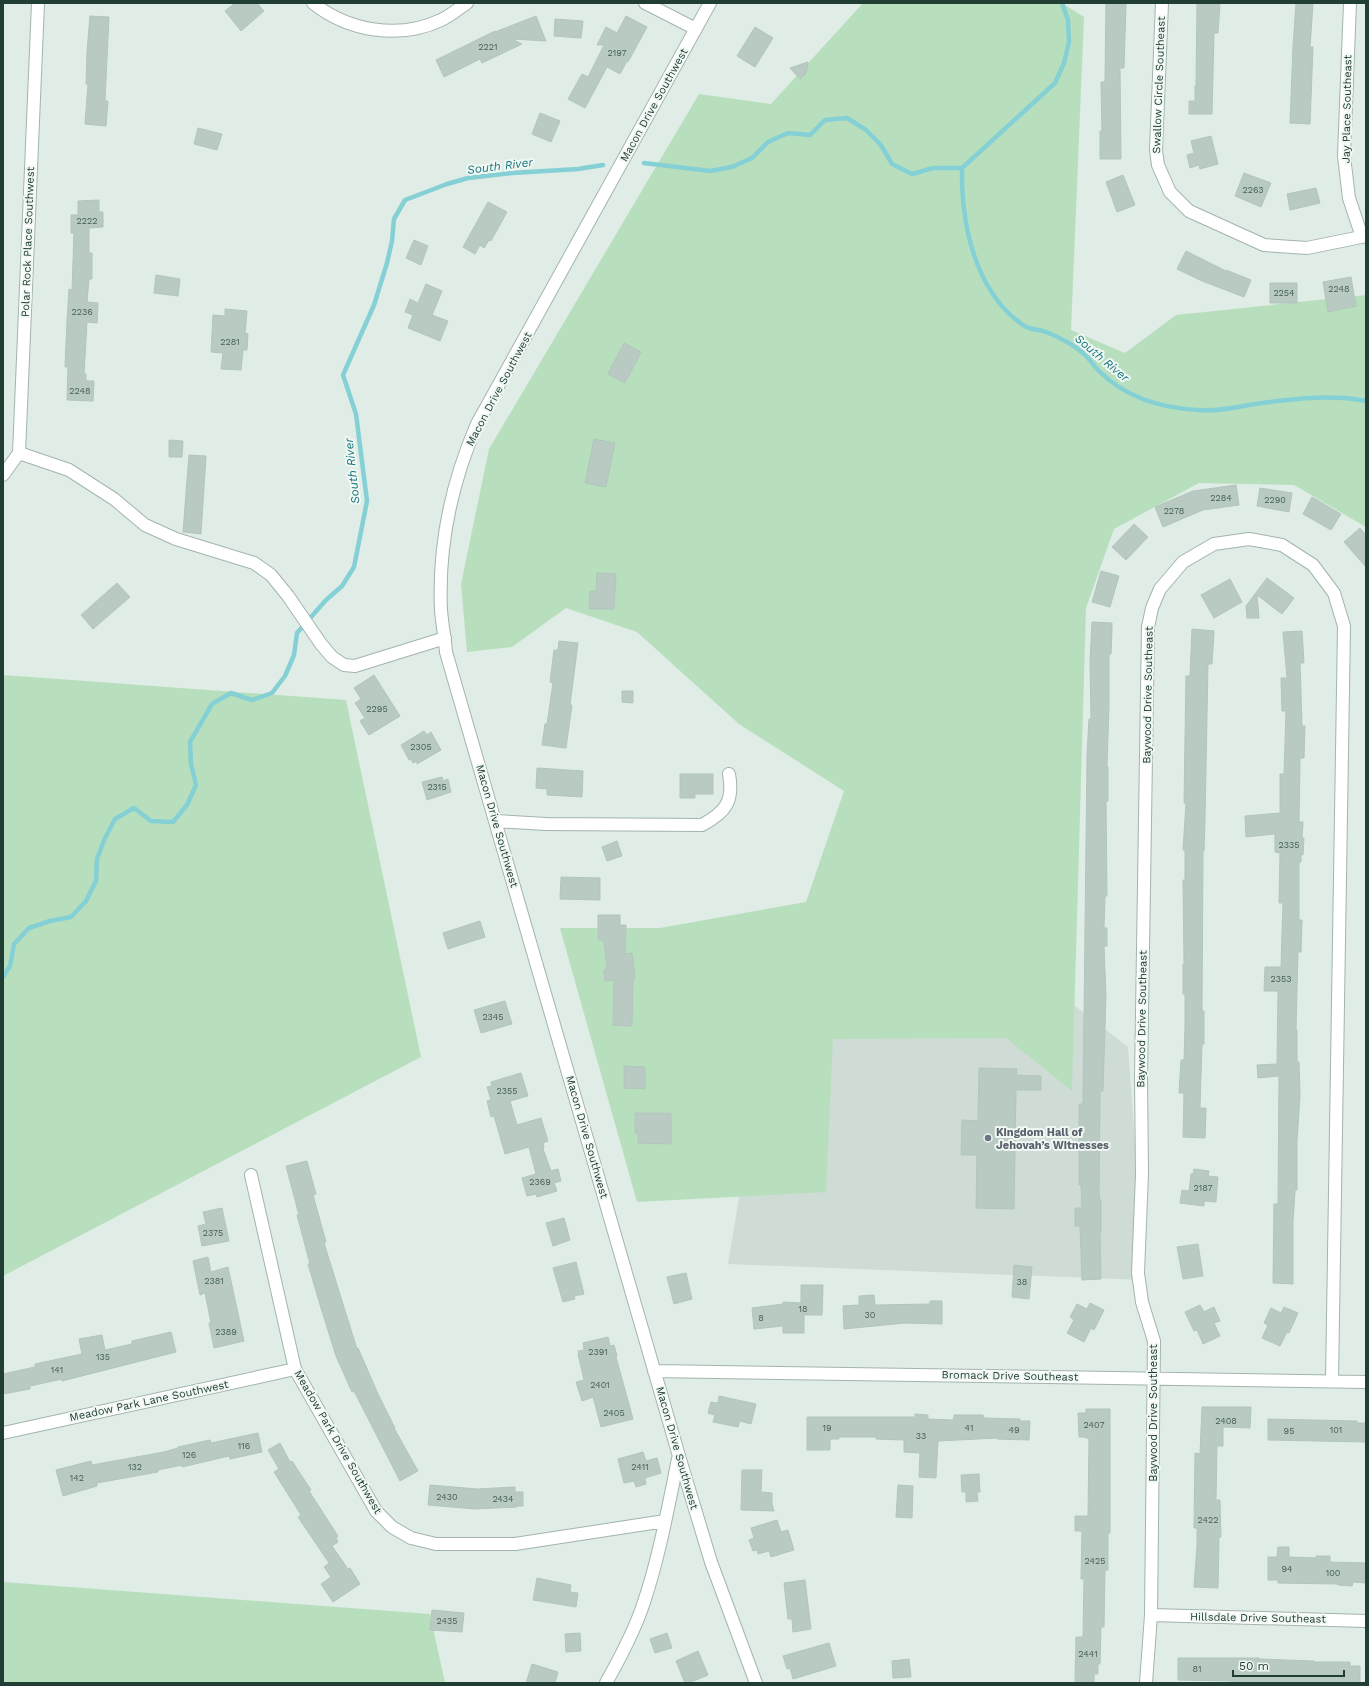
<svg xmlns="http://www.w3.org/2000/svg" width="1369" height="1686" font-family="'Work Sans',sans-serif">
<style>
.built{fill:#cedcd5}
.green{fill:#b7dfbe}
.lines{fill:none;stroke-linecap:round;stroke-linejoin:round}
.stream{stroke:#84d0d5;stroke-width:4.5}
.building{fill:#b8cac1;stroke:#b2c6bc}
.minor-casing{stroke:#a3b4ad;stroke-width:14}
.minor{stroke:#fff;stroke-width:12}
.worship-dot{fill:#6b7280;stroke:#f1f8f4;stroke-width:1.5}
.labels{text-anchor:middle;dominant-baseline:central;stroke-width:4;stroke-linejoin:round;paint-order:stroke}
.number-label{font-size:9px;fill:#466156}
.street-label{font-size:11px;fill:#203e33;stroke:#f1f8f4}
.worship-label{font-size:11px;font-weight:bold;fill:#5b616d;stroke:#f1f8f4;text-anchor:start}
.water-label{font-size:12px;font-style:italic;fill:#16767e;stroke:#f1f8f4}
</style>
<rect width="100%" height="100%" fill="#e0ece6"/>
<path class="built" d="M1043,981L1128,1047L1145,1280L728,1264L771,1007Z"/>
<path class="green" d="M863,3H1062L1084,17L1071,330L1125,353L1176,315L1366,295V527L1294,485L1199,483L1114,529L1086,608L1072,1091L1006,1038L833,1039L826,1192L637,1202L560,928H660L806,902L844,791L739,724L637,632L566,608L512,647L467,652L461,584L489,449L699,94L771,104Z
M3,675L346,700L421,1057L3,1276Z
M3,1582L430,1614L445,1683H3Z"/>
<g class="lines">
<path class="stream" d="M644,163L710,171L732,167L752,158L768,142L788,133L810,135L825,120L847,118L866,130L881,145L892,164L912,174L933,168H962
M962,168C961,224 975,292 1023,325C1029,330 1039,329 1046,332C1059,337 1072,344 1083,353C1089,358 1093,365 1099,371C1125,397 1161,408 1198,410C1217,412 1236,407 1255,404C1291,399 1330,394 1366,401
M962,168L1055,83L1064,63L1069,42L1068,20L1062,3
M3,977L10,966L14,944L29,928L50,921L71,917L86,901L96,881L97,859L105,838L115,819L134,808L151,821L173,822L187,805L196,785L191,764L190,742L212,704L231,693L252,700L272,693L285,676L294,655L297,633L326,600L342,586L354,567L367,501L356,414L343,375L374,305L387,263L392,241L394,219L405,200L447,184L468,178L512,173L578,169L603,165"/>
</g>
<path class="building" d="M235,3H257L264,11L241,31L225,11Z
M1106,3H1126L1124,68H1120L1121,159H1100V131H1102L1101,82H1105Z
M1197,3H1220L1218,33H1214L1212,114H1189V101H1195V86H1196Z
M1296,3L1313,4L1310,47H1313L1310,124L1290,123L1293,46Z
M90,16L109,17L105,101H108L106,126L85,124L88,84H86L87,52Z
M536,16L546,41L512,39L522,44L482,63L480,59L444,77L436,60L495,31V32Z
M626,16L647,27L628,62L627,61L620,74L607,67L585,108L568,99L582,74L588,77L604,45H597L606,27L617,33Z
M555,19L583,21L581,38L554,36Z
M755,27L773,38L755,67L737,56Z
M808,62L806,74L800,79L790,68Z
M540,113L560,121L551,142L532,134Z
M198,128L222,134L217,150L194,144Z
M1211,136L1218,164L1200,169L1199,165L1190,168L1187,155L1194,153L1191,141Z
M1244,173L1271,183L1261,207L1235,196Z
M1123,175L1135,205L1117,212L1106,182Z
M1316,188L1320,203L1290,210L1287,194Z
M99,200V212H103V227L89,228V253H92V279H89L87,302L98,303L97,323L87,322L84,374H86V381H94L93,401L67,400L68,367H65L67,321L69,289L72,290L74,233H71V215H78V201Z
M488,202L507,212L491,241L489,240L484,248L480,245L475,254L463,247Z
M414,240L428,246L421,265L406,258Z
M1186,251L1226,271V270L1251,280L1244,297L1202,281L1177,269Z
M156,275L180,279L178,296L154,293Z
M1351,277L1356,306L1328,312L1323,282Z
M1270,283H1297V303H1270Z
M426,284L442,291L432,315L448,321L440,341L408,328L413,315L405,312L410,299L418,303Z
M225,309L247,311L245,333L248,334L247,350H243L241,370L221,369L223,353L211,352L213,315L225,316Z
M624,343L641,352L625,383L608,374Z
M594,439L615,443L606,487L585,483Z
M169,440L183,441L182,457H169Z
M189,455L206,456L201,534L183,532Z
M1236,485L1239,505L1203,510L1163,527L1155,507L1193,491Z
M1260,488L1292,493L1289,512L1257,506Z
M1312,497L1341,514L1331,530L1303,514Z
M1134,524L1148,537L1126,560L1112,547Z
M1360,528L1366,535V567L1344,542Z
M1101,571L1119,576L1110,607L1092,602Z
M597,573L616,574L614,609H589L590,591H596Z
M1267,578L1294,598L1282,614L1257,595L1259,618H1247L1246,606Z
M1230,579L1242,602L1214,618L1201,595Z
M117,583L130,597L93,629L81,615Z
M1092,622L1112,623V628L1111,654H1109V705L1107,767H1108V801H1106L1107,896H1105L1104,928H1107V946H1104L1106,995L1103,1091H1100L1099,1191L1100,1200H1101V1232H1100L1101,1279L1082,1280L1080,1226H1075V1208H1082L1081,1185H1079V1104H1083L1087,755L1089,719H1091L1090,661Z
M1192,629L1214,631L1212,664H1208L1205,818L1204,851H1203L1202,1011H1204V1044H1202L1200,1108H1206L1205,1138L1183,1137L1184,1093H1179L1181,1060H1184L1185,1027V994H1183V964H1184L1183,880H1185V850H1183L1186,803H1184L1186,676H1190Z
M1302,631L1304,663H1300L1302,726H1305L1304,758H1300L1299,822H1303L1302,838H1304L1303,855L1301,854V862H1299V920H1302L1301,952H1298L1296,1030H1297V1062H1299L1300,1095L1297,1142V1190H1295L1293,1221V1284L1273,1283L1274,1204H1278L1279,1076L1258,1078L1257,1065L1277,1064L1278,991H1264L1265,967H1281L1283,903H1279L1280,853L1275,852V834L1246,837L1245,816L1280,813V774H1284L1286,711H1282L1281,678H1287L1283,632Z
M559,641L578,643L570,705H572L566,748L542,745L545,724H547L553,683L550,682L554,650H558Z
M374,675L400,716L369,735L360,721L365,718L355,703L361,699L354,688Z
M622,691H633V703L622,702Z
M424,731L427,735L431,732L441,750L417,764V761L413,763L411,759L409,760L401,745Z
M537,768L583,771L582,797L547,795V789L536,788Z
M680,774H713V794H695V798H680Z
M442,777L443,781L448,779L451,792L427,800L422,782Z
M617,841L622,856L607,861L602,847Z
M561,877L600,878V900L560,899Z
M598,915H620V925H626L625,954L632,953L635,978H633L632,1026L613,1025L614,980L605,981L604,970L607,969L604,940H598Z
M480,921L485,937L448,949L443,933Z
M505,1001L512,1024L481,1033L474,1010Z
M624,1066L645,1067V1089L624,1088Z
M979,1068L1017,1069L1016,1075L1041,1076V1090H1016L1014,1209L976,1208L977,1155H961L962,1120L978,1121Z
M521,1073L528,1096L510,1101L517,1125L541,1118L548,1141L543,1143L544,1148L543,1149L551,1171L558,1169L561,1181L554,1183L557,1191L537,1197L536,1194L527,1196L522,1178L536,1174L529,1147L505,1154L494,1116L491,1117L487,1101L491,1100L487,1087L492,1086L491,1082Z
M635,1113H671V1144L638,1143V1133H635Z
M307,1161L316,1194L313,1195L326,1242L324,1243L357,1349L358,1348L378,1394L395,1428H394L418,1471L400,1481L354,1391L352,1392L336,1356L321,1308L308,1264H310L297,1215H299L286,1166Z
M1194,1169L1209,1171L1208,1176L1218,1177L1216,1202L1204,1201V1206L1180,1203L1182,1190L1189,1191L1191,1174H1193Z
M222,1208L229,1241L202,1246L198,1226L206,1224L203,1212Z
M564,1218L570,1240L553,1246L546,1223Z
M1198,1244L1203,1276L1183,1279L1177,1247Z
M208,1257L211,1272L228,1267L244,1341L214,1348L209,1323H211L205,1293L200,1295L193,1261Z
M576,1262L584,1294L574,1296L575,1299L563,1302L553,1268Z
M1014,1265L1032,1267L1029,1299L1012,1297Z
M686,1273L692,1299L674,1304L667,1277Z
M801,1285H823L822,1315H804V1333H783V1326L754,1329L752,1308L783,1304V1302L801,1303Z
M874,1295L875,1305L930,1304V1301H942V1324L905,1323L844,1329L843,1306L859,1305V1296Z
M1090,1303L1104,1310L1094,1330L1091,1328L1084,1342L1067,1333L1074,1320L1070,1317L1077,1304L1087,1309Z
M1200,1305L1204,1312L1214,1307L1220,1321L1214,1323L1220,1336L1203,1344L1197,1330L1194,1331L1185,1312Z
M1284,1307L1298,1313L1289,1333L1287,1332L1280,1346L1262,1338L1268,1325L1264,1323L1271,1308L1281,1313Z
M171,1332L176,1352L62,1381V1379L30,1386V1389L3,1394V1374L35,1367V1364L82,1354L79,1339L102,1335L105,1350L132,1344V1341Z
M608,1337L610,1346L614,1345L617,1356L616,1357L633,1419L601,1427L593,1397L582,1401L576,1382L584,1380L578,1354L579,1353L578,1351L584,1350L583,1343Z
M719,1396L756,1404L751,1424L740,1421L738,1427L713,1422L715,1415L708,1413L711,1402L718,1403Z
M1202,1407H1251L1250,1428L1223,1427V1446H1217L1216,1500H1220L1221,1537H1219L1218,1588L1194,1587L1197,1546V1528H1194L1195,1453L1200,1454Z
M1086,1409H1110V1533H1108V1570H1105L1104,1627H1101L1100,1664H1098V1674H1094V1683H1075L1076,1637H1083L1084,1579H1081L1082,1531H1075V1516H1088L1089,1438H1085V1437H1079L1078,1413H1086Z
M915,1414L928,1415V1419L952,1420L954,1418V1415H983L984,1418L1020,1419V1421H1030L1029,1440L997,1439L998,1438L938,1441L936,1478L919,1477L920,1453L904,1452V1440L876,1439V1437H839V1439H830V1450H807V1417H915Z
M1268,1419L1357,1421V1423H1366V1442L1268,1440Z
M258,1433L262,1452L230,1459L229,1456L182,1467V1465L158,1470V1472L97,1483V1486L63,1496L56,1470L91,1461L92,1465L164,1452L178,1448V1447L210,1440L211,1443Z
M280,1443L290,1462L292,1461L311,1490L309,1491L338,1536L336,1538L338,1542L332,1546L348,1569L350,1568L360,1584L333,1602L321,1584L331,1577L324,1567L329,1563L298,1517L301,1515L274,1472L279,1469L268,1450Z
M643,1452L646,1461L657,1458L661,1473L645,1478L646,1484L636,1487L634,1481L624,1483L618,1459Z
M742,1470H762L761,1492L772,1493V1504L774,1511L741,1510Z
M979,1474L980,1492H977L978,1501L966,1502V1492H962L961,1475Z
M430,1485L477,1489L515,1487V1492H523V1506H517V1507L475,1509L428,1505Z
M898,1485L913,1486L912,1518L896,1517Z
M777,1520L781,1532L788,1530L794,1550L771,1557L769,1551L758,1554L757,1550L753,1551L749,1540L754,1538L751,1528Z
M1278,1547H1289V1557L1316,1558V1556H1330V1562L1366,1563V1583L1353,1582L1352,1586L1338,1585V1584L1278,1583V1580H1268V1557H1277Z
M537,1578L571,1585L570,1592L578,1593L576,1607L533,1600Z
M805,1580L811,1629L793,1632L792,1619H788L784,1583Z
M432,1610L464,1613L462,1632L430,1630Z
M580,1633L581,1651L566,1652L565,1634Z
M667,1633L672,1648L655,1653L650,1639Z
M829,1643L836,1666L793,1679L790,1668L787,1669L783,1656Z
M698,1651L708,1675L689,1683H685L676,1661Z
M1178,1658H1259V1659L1314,1661V1662H1350V1666H1360V1683H1231V1681L1178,1680Z
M909,1659L911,1677L893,1678L892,1661Z
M532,1664L558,1672L555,1683H526Z"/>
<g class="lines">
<g class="minor-casing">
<path id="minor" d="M313,3C348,31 399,40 441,20C450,16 458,9 467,3
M645,3L696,29
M710,3L477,424C451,484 438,544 441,610C442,624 445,638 446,652L679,1456L711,1562L756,1683
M1162,3L1156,150L1158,165L1170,192L1189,211L1264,245L1307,248L1366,236
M1350,3L1344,156L1349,198L1362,237
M19,453L69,470L114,499L145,525L176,539L254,563L271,575L288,596L321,644L332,657L344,665L355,666L445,638
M3,475L19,453L38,3
M495,821L546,824L702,825C726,812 734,801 729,774
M251,1175L295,1369L376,1511L392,1527L411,1538L436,1544H515L665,1521
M654,1371L1366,1382
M3,1433L295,1369
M1151,1615L1366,1621
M606,1683C620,1658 634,1632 643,1605C659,1558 668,1508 678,1459
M1146,1683L1151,1615L1154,1341L1142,1302L1138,1273L1142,1174L1141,1079L1148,627L1152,608L1160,589L1183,562L1214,544L1249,539L1282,545L1313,565L1334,593L1344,626L1332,1381"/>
</g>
<use href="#minor" class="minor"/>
</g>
<circle class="worship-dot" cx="988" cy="1138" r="4"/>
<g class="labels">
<g class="number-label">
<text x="488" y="47">2221</text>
<text x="617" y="53">2197</text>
<text x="1253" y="190">2263</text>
<text x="87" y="221">2222</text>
<text x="1339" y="289">2248</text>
<text x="1284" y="293">2254</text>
<text x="82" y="312">2236</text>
<text x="230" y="342">2281</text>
<text x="80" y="391">2248</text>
<text x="1221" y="498">2284</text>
<text x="1275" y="500">2290</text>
<text x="1174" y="511">2278</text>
<text x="377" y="709">2295</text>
<text x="421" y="747">2305</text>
<text x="437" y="787">2315</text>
<text x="1289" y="845">2335</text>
<text x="1281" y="979">2353</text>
<text x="493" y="1017">2345</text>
<text x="507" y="1091">2355</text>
<text x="540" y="1182">2369</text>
<text x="1203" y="1188">2187</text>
<text x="213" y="1233">2375</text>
<text x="214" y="1281">2381</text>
<text x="1022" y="1282">38</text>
<text x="803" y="1309">18</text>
<text x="870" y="1315">30</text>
<text x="761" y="1318">8</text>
<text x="226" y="1332">2389</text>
<text x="598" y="1352">2391</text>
<text x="103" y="1357">135</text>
<text x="57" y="1370">141</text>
<text x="600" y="1385">2401</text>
<text x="614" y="1413">2405</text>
<text x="1226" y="1421">2408</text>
<text x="1094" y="1425">2407</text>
<text x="827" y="1428">19</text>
<text x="969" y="1428">41</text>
<text x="1014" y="1430">49</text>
<text x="1336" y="1430">101</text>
<text x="1289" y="1431">95</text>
<text x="921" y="1436">33</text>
<text x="244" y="1446">116</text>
<text x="189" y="1455">126</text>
<text x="135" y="1467">132</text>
<text x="640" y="1467">2411</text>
<text x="77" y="1478">142</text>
<text x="447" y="1497">2430</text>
<text x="503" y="1499">2434</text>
<text x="1208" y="1520">2422</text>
<text x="1095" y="1561">2425</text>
<text x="1287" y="1569">94</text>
<text x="1333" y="1573">100</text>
<text x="447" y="1621">2435</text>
<text x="1088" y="1654">2441</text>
<text x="1197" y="1669">81</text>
</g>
<g class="street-label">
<text transform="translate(1159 85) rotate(-88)">Swallow Circle Southeast</text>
<text transform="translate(654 105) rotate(-61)">Macon Drive Southwest</text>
<text transform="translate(1347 109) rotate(-89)">Jay Place Southeast</text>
<text transform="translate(28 242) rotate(-88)">Polar Rock Place Southwest</text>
<text transform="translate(499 389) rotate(-62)">Macon Drive Southwest</text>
<text transform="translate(1148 695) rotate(-89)">Baywood Drive Southeast</text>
<text transform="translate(497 826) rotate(74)">Macon Drive Southwest</text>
<text transform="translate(1142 1019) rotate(-89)">Baywood Drive Southeast</text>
<text transform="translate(587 1137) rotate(74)">Macon Drive Southwest</text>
<text transform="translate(1010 1376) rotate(1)">Bromack Drive Southeast</text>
<text transform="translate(149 1401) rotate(-12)">Meadow Park Lane Southwest</text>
<text transform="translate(1153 1413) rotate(-90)">Baywood Drive Southeast</text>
<text transform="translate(338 1442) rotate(60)">Meadow Park Drive Southwest</text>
<text transform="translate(677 1448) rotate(74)">Macon Drive Southwest</text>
<text transform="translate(1258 1618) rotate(1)">Hillsdale Drive Southeast</text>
</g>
<g class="worship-label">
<text x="996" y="1132">Kingdom Hall of<tspan x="996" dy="13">Jehovah’s Witnesses</tspan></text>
</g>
<g class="water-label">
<text transform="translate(500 166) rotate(-7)">South River</text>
<text transform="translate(1102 358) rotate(40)">South River</text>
<text transform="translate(352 471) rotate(-96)">South River</text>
</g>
</g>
<rect width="1369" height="1686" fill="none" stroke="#203e33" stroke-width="8"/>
<path d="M1233 1670v6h111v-6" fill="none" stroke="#203e33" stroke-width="2"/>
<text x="1239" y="1670" font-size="12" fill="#203e33" stroke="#f1f8f4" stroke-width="3" paint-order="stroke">50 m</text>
</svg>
